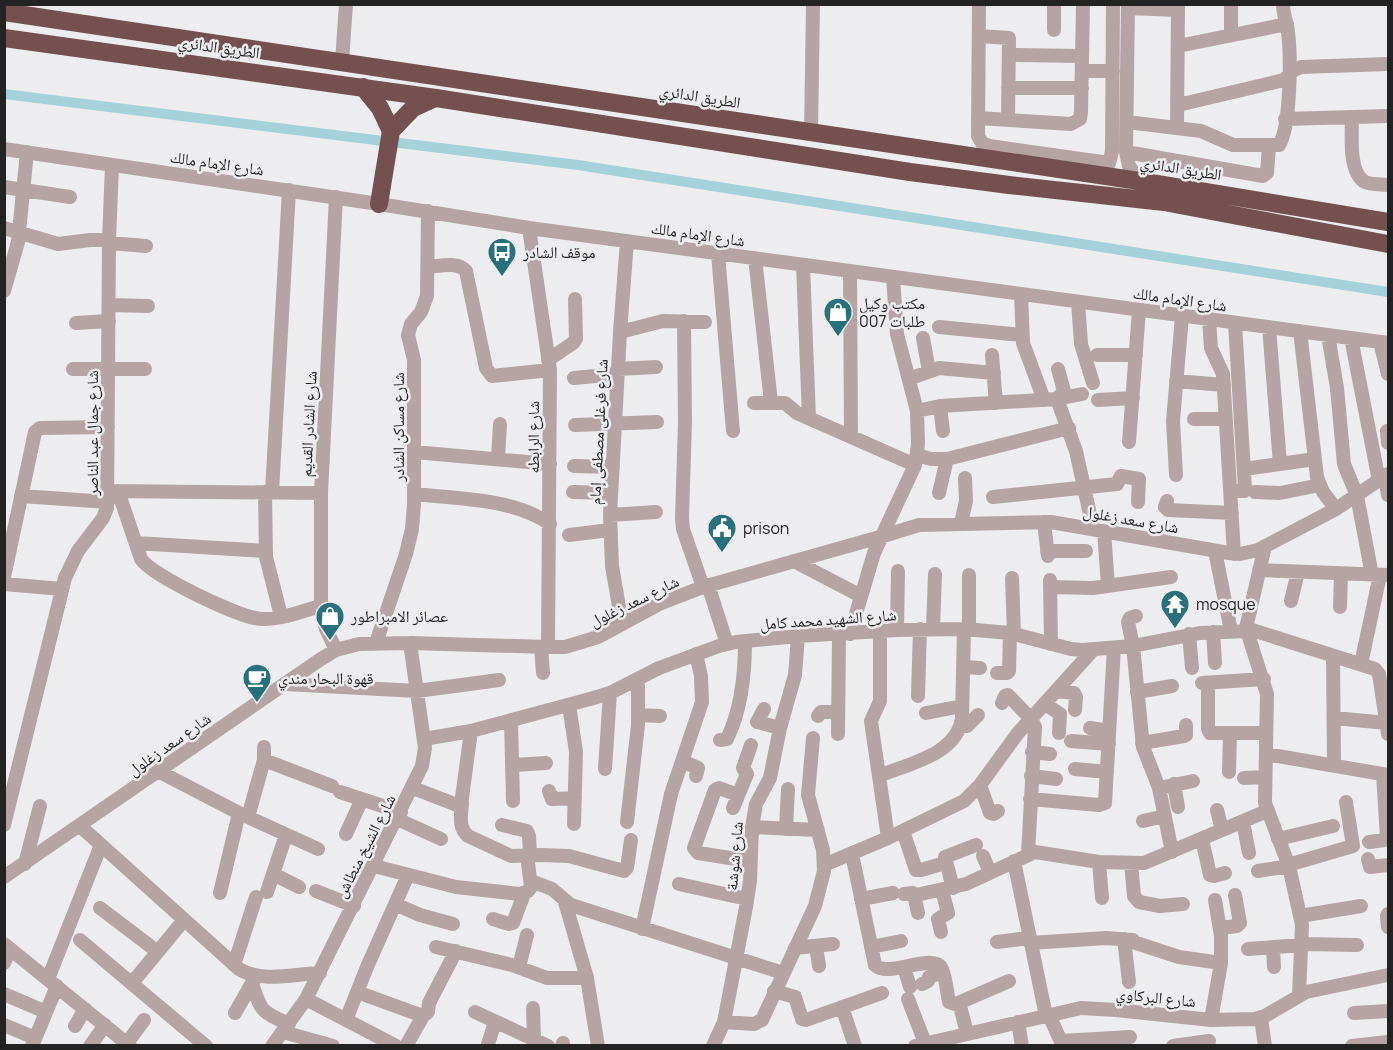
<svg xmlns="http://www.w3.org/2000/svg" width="1393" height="1050" font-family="Manrope,'Noto Naskh Arabic',sans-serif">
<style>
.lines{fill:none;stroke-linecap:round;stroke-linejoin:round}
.canal{stroke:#a5d2da;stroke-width:10}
.minor{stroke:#b6a3a4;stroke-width:14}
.highway{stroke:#745051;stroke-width:18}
.labels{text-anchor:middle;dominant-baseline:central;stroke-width:5;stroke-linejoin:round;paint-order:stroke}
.street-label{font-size:16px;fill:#232324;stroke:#ededf0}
.poi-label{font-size:16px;fill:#232324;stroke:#ededf0;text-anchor:start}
</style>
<rect width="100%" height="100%" fill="#ededf0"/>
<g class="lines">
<path class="canal" d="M4,94L578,165L1388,292"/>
<path class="minor" d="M979,4L978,136L982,143L989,146L1109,163
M1128,4L1126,152L1129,166L1139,181
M1128,8L1178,10
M1054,30V4
M1231,35V4
M979,36L1009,38L1008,120
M1178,46L1287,24
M1009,55L1082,56
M342,61L346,4
M1082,71H1113
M1008,88H1082
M1178,105L1284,80L1294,70L1301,67L1388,64
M1352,117C1352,133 1348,173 1365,182C1371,185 1381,184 1388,185
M978,118L1071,124L1080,119L1081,112L1083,4
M1285,119L1388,116
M1127,122L1201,131L1233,145H1279C1291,126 1291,56 1288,32C1287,22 1283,15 1283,4
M1177,128L1178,4
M811,133L813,4
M4,149L379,204L529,228L1388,343
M1126,152L1263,176L1267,173L1269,146
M1104,168L1110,160L1112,151L1113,4
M4,187L70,197
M336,197L321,493V606L326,629L336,650
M4,228L58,244L90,240H109
M529,228L550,370L548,647
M109,243L146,246
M718,254L733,431
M755,258L771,402
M803,265L809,418
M428,267C440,266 457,261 466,271L486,368L492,376L550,370
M850,271L851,437
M4,291L18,242L27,152
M1021,294L1023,343L1044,400
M1078,302L1081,344L1093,383
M109,305L148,306
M1209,319L1211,348L1223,374L1234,554
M684,321L685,422L682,518L683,529L703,587
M76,323L109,321
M939,327L1022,335
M1269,327L1280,464
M1300,331L1317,477L1323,492L1336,509
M620,332L663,321L705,322
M1328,335L1337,388L1344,464L1357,496L1372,575
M923,338L929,371
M1351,338L1379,481
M1380,342L1388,374
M992,355L996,403
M1097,355H1136
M548,360L573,343L576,339L575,299
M73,369H145
M618,369L656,367
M574,378L617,374
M909,379L939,368L994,373
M1176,381L1224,385
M1057,399L1064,391L1058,369
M1057,399L1082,394
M1098,400L1133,398
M754,403H785L797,413L915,465
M940,406L943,431
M917,411L940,406L1057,399L1076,451L1093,528
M1194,419H1226
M575,425L657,422
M1387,431L1388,443
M1129,442L1139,310
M414,452L550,464
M917,455L931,459H947L1069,428
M498,459L500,424
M574,466L613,467
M1244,469L1315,459
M1176,475L1173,421L1182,316
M1385,477L1388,495
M110,491L321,493
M118,491L141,559C152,576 242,619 262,619C281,620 302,611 321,606
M1230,491H1244L1245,489L1235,323
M265,492L266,557L281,616
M272,492L289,190
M573,492L611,493
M1255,492L1280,493L1320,485
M939,493L947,459
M414,494C458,499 513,498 550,524
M21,496L108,502
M993,497L1117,484L1121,476L1139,479L1138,502
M1167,501L1165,507L1168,510L1232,513
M610,515L656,512
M1044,522L1048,556
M961,523L966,501L965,478
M1104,531L1108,586
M569,535L610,530
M136,543L266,551
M1265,546L1246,628L1267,694L1265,803L1289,866L1302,925L1299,995
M1047,551H1086
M1215,551L1231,631
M794,561L861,596
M1259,570L1388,575
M969,575V629
M4,577L35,432L40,428L108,427
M1012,578L1014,634
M1050,580L1051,644
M4,584L62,589
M708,585L727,644
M1050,587L1093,588L1171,577
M1291,601L1298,572
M1340,607L1341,575
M1136,616L1130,618L1128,622L1133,646L1143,747L1159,788L1172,852
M622,624L612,566L610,515L620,332L627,241
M1246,628L1375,669L1379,674L1388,734
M933,629L935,574
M897,630L898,571
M880,632V701L871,721L888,838
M1213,632L1215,663
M850,634L874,553L915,465L918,444L917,411L897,334L893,277
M1189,634L1192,668
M376,643L406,554L412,529L414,504V360L408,335L411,324L421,312L427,296L428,211
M541,647L543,673
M1333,656L1334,765
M1361,664L1380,575
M964,667L980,668
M997,673H1007L1009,671L1010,633
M1202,683L1264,679
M285,684L417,691L499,680
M1056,691L1074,693L1076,697L1075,710
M1208,691V729L1210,733H1266
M1137,692L1172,686
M918,696L920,629
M1002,703L1005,696L1008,695L1031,719L1035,727L1028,854
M1045,704L1060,714L1059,733
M569,705L576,752L574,824
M764,709L757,722L780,728
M926,713L962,706
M638,715L660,716
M818,716L821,712H838
M1334,718L1387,723
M511,720L513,801
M961,725L967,726L978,715
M1090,728L1109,731
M838,734L839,635
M424,739L471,731L590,699L610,693L659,668L719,646L736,642L798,636L897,630L964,629L1010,633L1071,649L1082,650L1133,646L1200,633L1247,631
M720,740L727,739C741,710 745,674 745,642
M1071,741L1109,744
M1142,743L1184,736L1186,735V725
M1032,752L1050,754
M1266,754L1388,775
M264,760L332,786
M682,761L698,768L696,776
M513,765L546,763
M605,769L610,693
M1075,769L1107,772
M158,771L239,813L318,849
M1229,772L1230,733
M879,776C907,764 957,755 962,718L964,629
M1031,776L1056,779
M1244,778L1265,777
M1174,784L1178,807
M980,785L990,813L994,814L998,811
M413,788L457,805H461L471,731
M1159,788L1193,781
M549,791L552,799L575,798
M340,792L401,812
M738,795L719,788L715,790L694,848L698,853L749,861
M1030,799L1099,805L1105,803L1114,648
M462,803C461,816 458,827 468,836L511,856L542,855L569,856L624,871L627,868L631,840
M733,808L747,774L743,768L751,745
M1217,810L1222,830
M248,817L264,760V747
M397,819L441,839
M1143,821L1165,816
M627,822L638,725V679
M1243,822L1249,853
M4,825L65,578L78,551L103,518L107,508L109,240L112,165
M502,825L527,831L529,836L530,855
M80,826L239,969C262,983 294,974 320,973
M752,827L818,830
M786,829L788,789
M903,831L916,870H921L945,863
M346,834L362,799
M286,835L273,874L299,887
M1202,839L1210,875L1214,876L1225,873
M1278,839L1333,826
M1369,842L1385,840L1387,838L1383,774
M852,854L875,965C889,979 934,951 942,969C946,979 947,992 949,1002L960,1006L967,1033
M983,856L990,872
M1368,859L1370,867L1388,865
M1014,861L1046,1016
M1099,862L1102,898
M1131,863L1134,896L1139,902L1160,906L1183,904
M25,864L40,806
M824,865L888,838L964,801L980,785L1018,733L1093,650
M1288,865L1353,846L1346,802
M374,866L456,887L520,894L528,891L531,887L527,855
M1258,871L1289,866
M4,877L321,659L336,650L359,644L410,643L548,647H565L598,637L659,604L703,587L880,537L919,525L1051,522L1229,553L1240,554L1258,550L1336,509L1388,474
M531,881L552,889L571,905L783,973
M679,884L747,899
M953,888L945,857L976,845
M316,891L354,906
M267,892L273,874
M220,893L239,813
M904,894L913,893L916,895L966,884L1035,852L1099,862L1144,863L1267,811
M914,894L918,913
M861,899L893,893
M565,902L587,978L598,1046
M395,904L420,915L453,924
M100,908L158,952
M1300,916L1361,906
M493,919L509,924L513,923L524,894
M1388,927L1387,916L1388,914
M1220,928L1237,926L1240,923L1235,895
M642,929L671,794L702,702L701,676L696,654
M941,932L938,919L948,913L942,890
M80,940L206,1046
M997,942L1029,938
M1030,943L1106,938L1133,940
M4,944L130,1046
M1303,944L1357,945
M816,946L819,966
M436,947L512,965L547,978H587
M871,947L901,941
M795,948L833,944
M1273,948L1274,967
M1248,949L1302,945
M4,963L10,949
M234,965L256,897
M519,967L527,935
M904,967L910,987
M257,976L252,983C261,1012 262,1012 289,1024
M48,979L101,845
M1129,982L1124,939L1179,957L1221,963
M132,983L184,920
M922,984L928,981L929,977L943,972
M774,991L795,997L802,1019L806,1020L882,993
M357,992L423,1016
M4,994L46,1012
M306,999L396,1046
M908,999L925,1043
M956,1004L1009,981
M842,1007L855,1046
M533,1008L534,1039
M475,1012L548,1046
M235,1013L252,983
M1354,1013L1388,1011
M1049,1015L1063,1046
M1261,1018L1265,1046
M346,1020L367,967L408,875
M1211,1020L1221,963V936L1215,900
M724,1022L754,1024L762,1020L815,906L824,871L823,850L808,795L813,738
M1018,1022L1022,1046
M4,1025L35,1038
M75,1026L85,1009
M283,1032L333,1046
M1061,1041L1130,1037
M127,1043L144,1020
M488,1044L495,1022
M32,1046L57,986
M90,1046L105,1025
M272,1046L306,999L422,766L425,748L410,643
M406,1046L423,1016L428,1012L429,1003L456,951
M562,1046L563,1043
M713,1046L724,1022L746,907L750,881L752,827L756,804L770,778L780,728L795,675L798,636
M915,1046L1081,1008L1116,1010L1211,1020L1255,1019L1265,1016L1306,992L1388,975
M1173,1046L1209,1041
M1352,1046L1388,1042"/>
<path class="highway" d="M4,12L1139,181L1388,222
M4,38L436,98L910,172L1009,185L1164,202L1388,244
M363,87L380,108L391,131
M379,204L391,131L413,108L435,98"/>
</g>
<defs>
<g id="bus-pin" transform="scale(1.5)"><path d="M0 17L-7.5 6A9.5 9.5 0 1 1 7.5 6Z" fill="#29707c" stroke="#ededf0"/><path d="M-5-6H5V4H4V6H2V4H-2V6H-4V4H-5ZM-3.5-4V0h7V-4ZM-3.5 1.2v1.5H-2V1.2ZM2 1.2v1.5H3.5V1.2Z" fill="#fff"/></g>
<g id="shop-pin" transform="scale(1.5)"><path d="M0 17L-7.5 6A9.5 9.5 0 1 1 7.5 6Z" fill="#29707c" stroke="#ededf0"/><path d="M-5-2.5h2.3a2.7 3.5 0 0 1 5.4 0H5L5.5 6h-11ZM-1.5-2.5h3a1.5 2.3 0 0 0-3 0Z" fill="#fff"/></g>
<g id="civic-pin" transform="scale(1.5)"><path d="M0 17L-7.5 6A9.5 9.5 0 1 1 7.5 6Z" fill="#29707c" stroke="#ededf0"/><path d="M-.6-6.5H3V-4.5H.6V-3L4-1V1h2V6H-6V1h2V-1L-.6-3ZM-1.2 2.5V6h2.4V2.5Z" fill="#fff"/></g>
<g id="temple-pin" transform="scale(1.5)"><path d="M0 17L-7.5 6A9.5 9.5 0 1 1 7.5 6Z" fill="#29707c" stroke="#ededf0"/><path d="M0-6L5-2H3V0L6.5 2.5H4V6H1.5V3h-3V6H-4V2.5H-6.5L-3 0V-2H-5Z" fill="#fff"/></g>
<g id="cafe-pin" transform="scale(1.5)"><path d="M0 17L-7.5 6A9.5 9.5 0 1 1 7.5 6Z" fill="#29707c" stroke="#ededf0"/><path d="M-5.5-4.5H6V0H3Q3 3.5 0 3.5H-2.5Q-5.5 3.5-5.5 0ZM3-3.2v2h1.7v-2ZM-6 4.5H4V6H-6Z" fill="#fff"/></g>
</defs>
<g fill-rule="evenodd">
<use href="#bus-pin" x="502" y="252"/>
<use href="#shop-pin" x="838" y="312"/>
<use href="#civic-pin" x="722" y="528"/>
<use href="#temple-pin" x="1175" y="604"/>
<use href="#shop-pin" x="330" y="616"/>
<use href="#cafe-pin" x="257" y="678"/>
</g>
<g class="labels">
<g class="street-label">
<text transform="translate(219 47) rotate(8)">الطريق الدائري</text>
<text transform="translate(700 96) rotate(9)">الطريق الدائري</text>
<text transform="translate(217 163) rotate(8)">شارع الإمام مالك</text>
<text transform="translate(1181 168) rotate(9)">الطريق الدائري</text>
<text transform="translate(698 234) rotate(8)">شارع الإمام مالك</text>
<text transform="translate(1180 299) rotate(8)">شارع الإمام مالك</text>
<text transform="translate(308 424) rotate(-87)">شارع الشادر القديم</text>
<text transform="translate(398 427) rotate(-90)">شارع مساكن الشادر</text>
<text transform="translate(598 432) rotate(-87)">شارع فرغلى مصطفى إمام</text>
<text transform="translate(92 433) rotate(-90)">شارع جمال عبد الناصر</text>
<text transform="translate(533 437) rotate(-90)">شارع الرابطه</text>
<text transform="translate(1131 519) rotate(10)">شارع سعد زغلول</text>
<text transform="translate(634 601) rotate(-26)">شارع سعد زغلول</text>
<text transform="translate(828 619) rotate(-4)">شارع الشهيد محمد كامل</text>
<text transform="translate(169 744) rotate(-35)">شارع سعد زغلول</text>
<text transform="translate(365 846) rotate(-63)">شارع الشيخ منطاش</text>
<text transform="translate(734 856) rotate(-85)">شارع شوشة</text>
<text transform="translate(1156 997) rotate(6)">شارع البركاوي</text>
</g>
<g class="poi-label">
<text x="523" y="252">موقف الشادر</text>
<text x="859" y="303">مكتب وكيل<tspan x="859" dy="18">طلبات 007</tspan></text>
<text x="743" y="528">prison</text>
<text x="1196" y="604">mosque</text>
<text x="351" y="616">عصائر الامبراطور</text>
<text x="278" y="678">قهوة البحار مندي</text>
</g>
</g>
<rect width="1393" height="1050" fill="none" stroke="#232324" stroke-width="12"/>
</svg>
